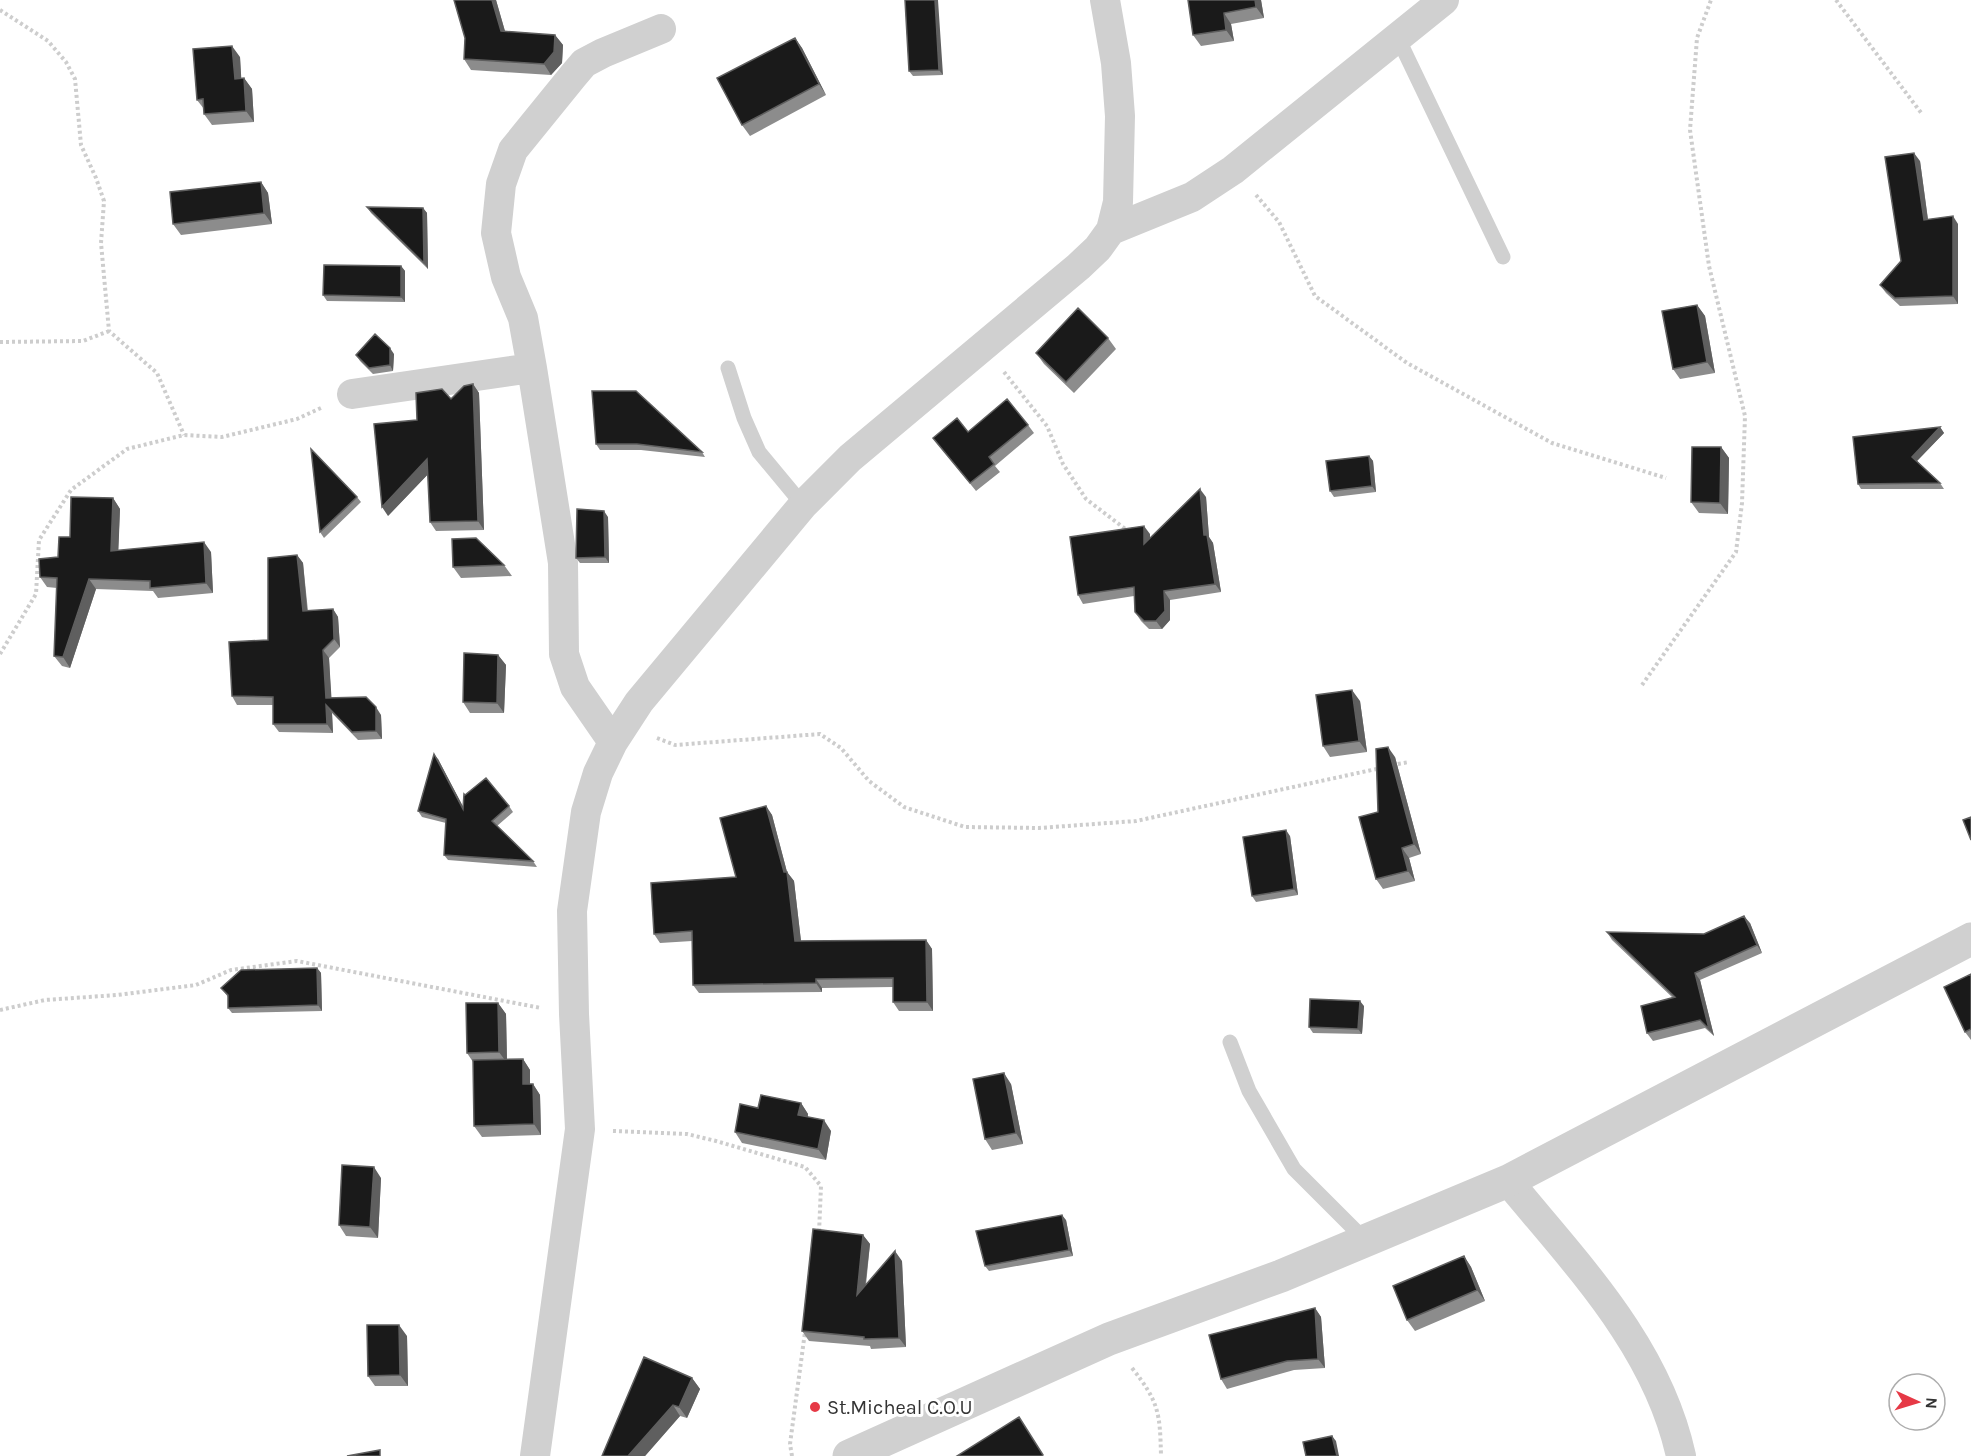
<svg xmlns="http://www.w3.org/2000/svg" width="1971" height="1456" font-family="Karla,sans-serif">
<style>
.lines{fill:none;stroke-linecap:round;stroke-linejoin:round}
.path{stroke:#cdcdcd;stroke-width:4;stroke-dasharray:3 3;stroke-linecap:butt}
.service{stroke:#d0d0d0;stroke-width:15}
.minor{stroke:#d0d0d0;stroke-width:30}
.tertiary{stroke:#d0d0d0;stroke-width:33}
.wall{fill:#8c8c8c}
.shaded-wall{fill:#5f5f5f}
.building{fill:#1a1a1a;stroke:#5f5f5f;stroke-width:1.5}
.poi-dot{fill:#e63946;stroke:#fff;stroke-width:2}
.labels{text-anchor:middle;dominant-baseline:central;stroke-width:6;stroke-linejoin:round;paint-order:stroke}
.poi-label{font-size:20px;fill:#333;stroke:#fff;text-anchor:start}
</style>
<rect width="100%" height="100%" fill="#fff"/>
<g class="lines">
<path class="path" d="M1836,0L1922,114
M0,10L48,41L66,62L75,79L81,145L96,178L104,201L101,243L109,331L157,373L184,435
M1256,195L1279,222L1315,296L1407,363L1552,443L1666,478
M0,342L83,341L109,331
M1004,372L1047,426L1063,464L1086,499L1128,531
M0,654L36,594L39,540L71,490L127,449L184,435L222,437L297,419L321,408
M1642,685L1736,552L1742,503L1745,416L1709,266L1690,130L1697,38L1711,0
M657,738L675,745L820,734L841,748L869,781L904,807L965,827L1039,828L1136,821L1381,768
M1392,765L1409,762
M0,1010L45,1000L117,995L196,985L231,970L297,961L541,1008
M613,1131L687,1134L716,1141L805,1167L821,1186L819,1233
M1132,1368C1159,1402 1160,1413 1161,1456
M792,1456L790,1444L805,1332"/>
<path class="service" d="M1397,36L1503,257
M728,368L744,418L759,452L803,505
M1230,1042L1249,1091L1294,1169L1365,1240"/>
<path class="minor" d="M1111,230L1192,197L1233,170L1444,0
M352,394L532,368
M613,742L575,687L564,654L563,563L532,368L523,318L506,277L496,233L501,184L513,150L573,76L584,63L603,53L661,29
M1508,1181C1577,1265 1657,1346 1681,1456
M535,1456L580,1129L574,1014L572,911L586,812L598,773L613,742L639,702L803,505L850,458L1078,267L1098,248L1111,230L1118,202L1120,116L1116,63L1105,0"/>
<path class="tertiary" d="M849,1456L1109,1339L1281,1276L1508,1181L1971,939"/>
</g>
<path class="wall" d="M454,0H496L505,31L555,35L563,45L562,63L551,75L471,70L464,59L465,38Z
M905,0L943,75L913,76L909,71Z
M1188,0H1261L1264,18L1231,24L1234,41L1201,46L1193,35Z
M795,38L802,48L826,95L750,136L742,125Z
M240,57L241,78H244L252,89L254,122L212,125L204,114V109L197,100Z
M1920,161L1928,219L1958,224V304L1900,306L1886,293L1880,285L1901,261Z
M261,182L268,193L272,224L181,235L173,224Z
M367,207L423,208L427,213L428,269L371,213Z
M401,266L405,271V302L327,301L323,295Z
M1697,305L1705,316L1715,373L1680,379L1673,369Z
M1108,338L1116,349L1074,393L1044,364L1036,353Z
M394,354L393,371L373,374L360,361L356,355Z
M473,384L479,393L484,530L436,531L430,522L428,474L388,516L417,420Z
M636,391L702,452L705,457L641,450H600L596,444Z
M1028,425L1034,433L995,466L1000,472L976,491L933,438L968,432Z
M1940,427L1944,433L1917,461L1940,483L1944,489H1861L1858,484Z
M1721,447L1729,458L1728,514L1699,513L1691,502Z
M1369,456L1373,461L1376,492L1334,497L1330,491Z
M357,497L361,502L324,538L320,532Z
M1206,497L1209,537L1213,543L1221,592L1170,600V620L1162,629H1149L1141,621L1135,612L1134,596L1083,604L1078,595L1150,534V538Z
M113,498L120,509L118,550L211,552L213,593L158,598L153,591L96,589L70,668L62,666L54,656L57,588L47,587L40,577L58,557L70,537Z
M608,517L609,563H580L576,558Z
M297,555L303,563L308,611L333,609L338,617L340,647L329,658L331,698L381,715L382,739L358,740L332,713L333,733L279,732L273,724V705H237L232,696L268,640Z
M504,565L512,576L461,578L453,567Z
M498,655L506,665L504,713H470L463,702Z
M1360,701L1367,752L1330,757L1323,746Z
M1395,757L1421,854L1409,858L1415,881L1383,889L1376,879L1378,812Z
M438,759L463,807L465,795L509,806L513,812L497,826L533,861L537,867L448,860L444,855L446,823L422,817L418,811Z
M766,806L772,815L787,872L794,881L801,941L926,940L932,949L933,1011H899L893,1002V987L822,988V992L699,993L693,985L692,941L660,943L654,934L736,877Z
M1290,836L1298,895L1256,902L1252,896Z
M1750,923L1762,953L1700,980L1714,1036L1705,1028L1653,1041L1647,1033L1673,998L1612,940L1607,932L1704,934Z
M317,968L321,973L322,1011L232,1013L228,1008V997L221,988Z
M1971,974V1040L1965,1032Z
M498,1003L506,1014L507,1059H523L530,1070V1084H533L540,1095L541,1135L482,1137L474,1126L473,1062L467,1053Z
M1364,1006L1362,1034L1313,1033L1309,1027Z
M1011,1084L1023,1144L992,1150L985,1139Z
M801,1103L808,1114V1117L831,1131L826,1160L742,1143L735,1132L758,1108Z
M381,1178L378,1238L346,1236L339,1225Z
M1066,1220L1073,1256L989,1271L985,1266Z
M863,1235L870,1244L866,1285L902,1261L906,1347L871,1349L870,1346L809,1341L802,1331Z
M1464,1256L1471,1267L1485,1301L1415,1331L1407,1320Z
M1315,1308L1321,1317L1325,1368L1294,1370L1227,1389L1221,1379Z
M407,1336L408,1386H375L368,1376Z
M692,1378L700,1389L687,1418L680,1416L645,1456H602Z"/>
<path class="shaded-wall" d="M492,0H496L508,42L501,31Z
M935,0H938L943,75L939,70Z
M1255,0H1261L1264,18L1256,7Z
M1224,13L1231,24L1234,41L1226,30Z
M555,35L563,45L562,63L551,75L544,64Z
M795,38L802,48L826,95L819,84Z
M232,46L240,57L242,90L235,79Z
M244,78L252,89L254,122L246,111Z
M1914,153L1920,161L1929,228L1924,220Z
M261,182L268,193L272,224L264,213Z
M423,208L427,213L428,269L424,263Z
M1953,216L1958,224V304L1953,296Z
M401,266L405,271V302L401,297Z
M1697,305L1705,316L1715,373L1707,362Z
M390,348L394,354L393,371L390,365Z
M473,384L479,393L484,530L478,521Z
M1940,427L1944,433L1916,462L1912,457Z
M1721,447L1729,458L1728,514L1720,503Z
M1369,456L1373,461L1376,492L1372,486Z
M427,459L434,468L388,516L382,507Z
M1200,489L1206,497L1209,537L1213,543L1221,592L1215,584L1204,535Z
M113,498L120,509L118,561L111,551Z
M604,511L608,517L609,563L605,557Z
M1144,526L1150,534V552L1144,544Z
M204,542L211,552L213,593L206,583Z
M297,555L303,563L308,619L303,611Z
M89,579L96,589L70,668L63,657Z
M1164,591L1170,600V620L1162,629L1156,621Z
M333,609L338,617L340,647L334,639Z
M323,650L329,658L332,706L326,698Z
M498,655L506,665L504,713L497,703Z
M1352,690L1360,701L1367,752L1359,741Z
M326,705L332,713L333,733L327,724Z
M376,707L381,715L382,739L376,731Z
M1388,747L1395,757L1421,854L1414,844Z
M434,754L438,759L467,814L463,809Z
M766,806L772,815L787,872L794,881L802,950L795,941L784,872Z
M1286,830L1290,836L1298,895L1294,889Z
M1402,848L1409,858L1415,881L1408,871Z
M1744,916L1750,923L1762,953L1757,945Z
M926,940L932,949L933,1011L927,1002Z
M317,968L321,973L322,1011L318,1005Z
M1695,973L1700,980L1714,1036L1709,1029Z
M816,979L822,988V992L816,983Z
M1360,1001L1364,1006L1362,1034L1358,1029Z
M498,1003L506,1014L507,1063L499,1052Z
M523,1059L530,1070V1095L523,1084Z
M1004,1073L1011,1084L1023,1144L1016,1133Z
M533,1084L540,1095L541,1135L534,1124Z
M801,1103L808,1114L806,1126L798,1115Z
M824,1120L831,1131L826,1160L818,1149Z
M374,1167L381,1178L378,1238L370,1227Z
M1062,1215L1066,1220L1073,1256L1069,1250Z
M863,1235L870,1244L863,1305L857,1295Z
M895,1251L902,1261L906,1347L899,1338Z
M1464,1256L1471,1267L1485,1301L1477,1290Z
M1315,1308L1321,1317L1325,1368L1318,1359Z
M399,1325L407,1336L408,1386L400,1375Z
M692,1378L700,1389L687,1418L679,1407Z
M673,1405L680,1416L645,1456H628Z
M1332,1436L1336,1441L1339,1456H1337Z"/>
<path class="building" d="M454,0H492L501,31L555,35L554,52L544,64L464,59L465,38Z
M905,0H935L939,70L909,71Z
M1188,0H1255L1256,7L1224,13L1226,30L1193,35Z
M795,38L819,84L742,125L717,78Z
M232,46L235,79L244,78L246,111L204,114L203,99L197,100L193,49Z
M1914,153L1924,220L1953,216V296L1895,298L1880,285L1901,261L1885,157Z
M261,182L264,213L173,224L170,192Z
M367,207L423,208L424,263Z
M324,265L401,266V297L323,295Z
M1697,305L1707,362L1673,369L1662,311Z
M1078,308L1108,338L1066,382L1036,353Z
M375,334L390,348V365L369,368L356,355Z
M473,384L478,521L430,522L427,459L382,507L374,424L417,420L416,393L442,389L451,399L464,386Z
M592,391H636L702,452L637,444H596Z
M1007,399L1028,425L989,457L994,464L970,483L933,438L957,418L968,432Z
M1940,427L1912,457L1940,483L1858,484L1853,437Z
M1692,447H1721L1720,503L1691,502Z
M311,449L357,497L320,532Z
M1369,456L1372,486L1330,491L1326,461Z
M1200,489L1204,535H1207L1215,584L1164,591L1165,611L1156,621H1144L1135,612L1134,587L1078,595L1070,537L1144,526V544Z
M71,497L113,498L111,551L204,542L206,583L150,588V581L89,579L63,657L54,656L57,578L40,577L39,559L58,557L59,537H70Z
M577,509L604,511L605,557L576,558Z
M476,538L504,565L453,567L452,539Z
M297,555L303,611L333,609L334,639L323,650L326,698L366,697L376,707V731L352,732L326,705L327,724H273V697L232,696L229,642L268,640V558Z
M464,653L498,655L497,703L463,702Z
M1352,690L1359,741L1323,746L1316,695Z
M1388,747L1414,844L1402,848L1408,871L1376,879L1359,817L1378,812L1376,749Z
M434,754L463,809L464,794L465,795L486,778L509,806L492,821L533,861L444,855L446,819L418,811Z
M766,806L784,872H787L795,941L926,940L927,1002H893V978L816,979V983L693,985L692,931L654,934L651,883L736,877L720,818Z
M1971,817V840L1963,820Z
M1286,830L1294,889L1252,896L1243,837Z
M1744,916L1757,945L1695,973L1709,1029L1700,1020L1647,1033L1641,1006L1675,997L1607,932L1704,934Z
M317,968L318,1005L228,1008V995L221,988L241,970Z
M1971,974V1029L1965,1032L1944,987Z
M1310,999L1360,1001L1358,1029L1309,1027Z
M466,1003H498L499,1052L467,1053Z
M523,1059V1084H533L534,1124L474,1126L473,1060Z
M1004,1073L1016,1133L985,1139L973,1079Z
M761,1095L801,1103L798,1115L824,1120L818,1149L735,1132L740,1104L758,1108Z
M342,1165L374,1167L370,1227L339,1225Z
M1062,1215L1069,1250L985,1266L976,1231Z
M813,1229L863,1235L857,1295L895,1251L899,1338L864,1339V1337L802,1331Z
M1464,1256L1477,1290L1407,1320L1393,1286Z
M1315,1308L1318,1359L1287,1361L1221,1379L1209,1335Z
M367,1325H399L400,1375L368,1376Z
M644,1357L692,1378L679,1407L673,1405L628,1456H602Z
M1019,1417L1043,1455L1042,1456H957Z
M1332,1436L1337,1456H1306L1303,1442Z
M380,1450V1456H347Z"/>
<circle class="poi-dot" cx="815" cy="1407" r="6"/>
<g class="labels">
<g class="poi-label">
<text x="827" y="1407">St.Micheal C.O.U</text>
</g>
</g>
<g transform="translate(1917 1402) rotate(94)"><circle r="28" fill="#ffffff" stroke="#adadad" stroke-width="1.5"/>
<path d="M0-4.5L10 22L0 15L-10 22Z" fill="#e63946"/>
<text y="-9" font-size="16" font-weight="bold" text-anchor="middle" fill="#333333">N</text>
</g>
</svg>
